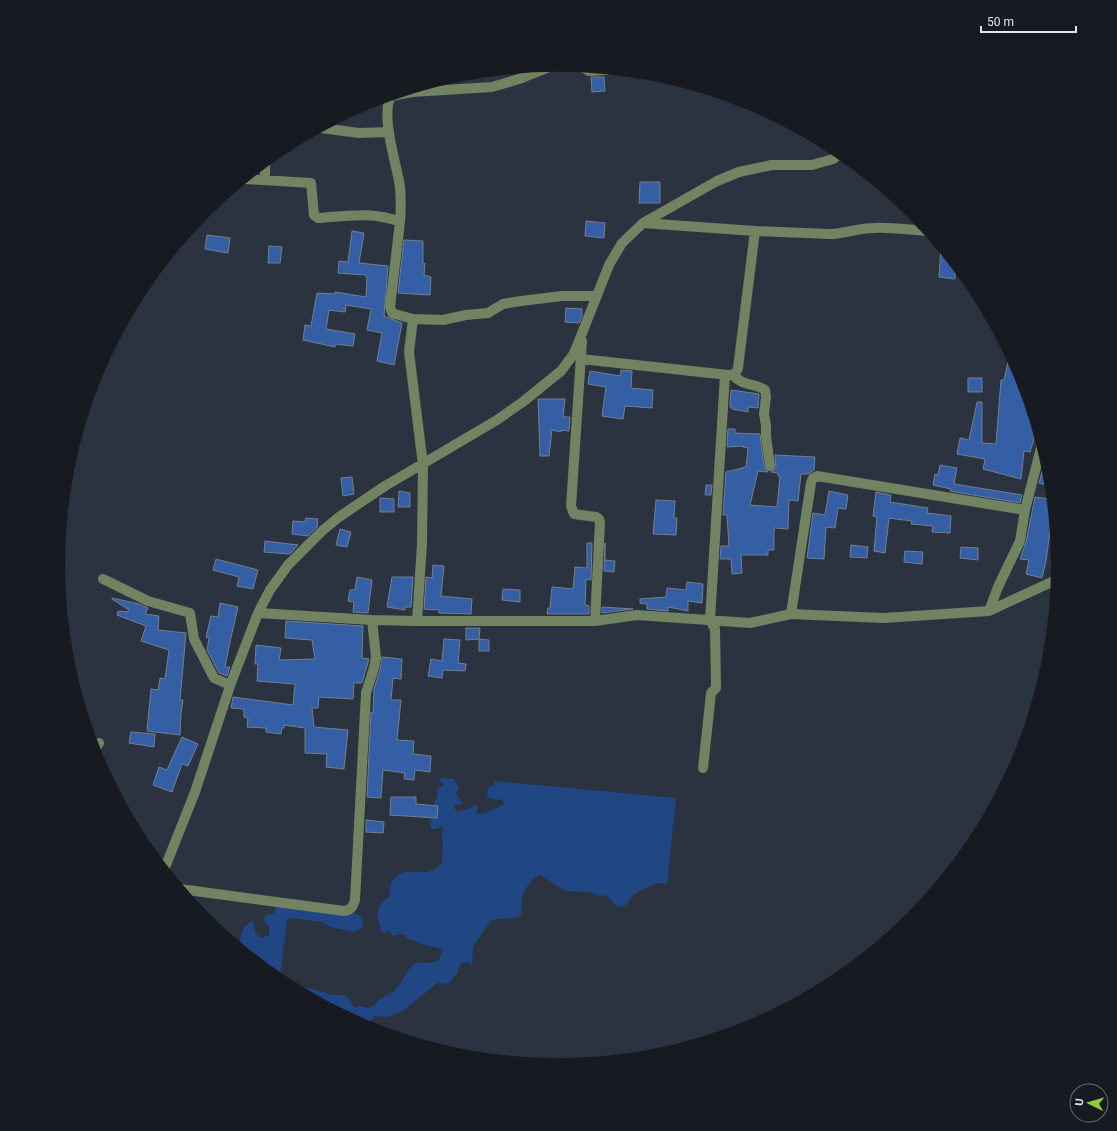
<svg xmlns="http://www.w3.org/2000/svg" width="1117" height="1131" font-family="Roboto,sans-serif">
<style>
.green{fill:#204683}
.building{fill:#355fa4;stroke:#757f8f}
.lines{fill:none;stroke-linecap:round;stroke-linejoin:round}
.minor{stroke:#728361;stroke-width:10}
</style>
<rect width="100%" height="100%" fill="#2b3341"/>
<path class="green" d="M440,778L454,779L455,782L459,787L456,793L463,804L456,805L454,807L457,812C465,811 470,806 478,806V809L476,812L477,814C487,813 495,809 504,804L502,800L492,799L487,797L488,788L494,785V781L676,798L667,885C664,884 661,883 658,883C655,883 637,892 635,894C628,900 630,906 618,907L607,896L597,895L590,892L566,891L540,875C533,877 526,887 523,895C521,901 522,909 521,915L519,917L514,918L495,919L491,921L473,946L472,966L468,962L462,963L458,969V973L454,976L449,984L437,983L403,1011L387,1017L377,1016L373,1017L370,1022L366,1024L358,1018L354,1021L280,982L237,946C244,935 238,928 253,921L256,934L261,938L269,935V926L265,923L264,918L267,915L274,913L276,909L275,905L354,913L360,915L363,923L362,928L355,932L330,927L322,922L290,918L287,919L280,979L297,987L313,989L332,995H343L349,998L355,1009L358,1006L368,1008L374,1006C377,998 392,995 398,987C403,981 409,964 417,963C424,961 431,965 439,960L442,949L421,944L414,940L407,939L404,934L392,936L390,931H387L384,933L380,929V925L377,917L380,904L390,896C387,886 394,877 402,873C409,870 423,874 431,871C435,870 439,866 442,864L443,841L441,837L443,831L442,826L437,829H431C429,817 433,819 434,810C435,804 432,802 437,798L438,788L444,786L440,780Z"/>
<path class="building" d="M591,77H604L605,91L592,92Z
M640,182H660V203H639Z
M586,221L605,223L604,238L585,236Z
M352,231L364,233L359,263L388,266L384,316L402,323L394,365L377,361L382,333L367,330L371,309L346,305L345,312L329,310L326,329L355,334L353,346L335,344V347L303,340L305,325L311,326L317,293L335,294V292L366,297L367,277H366V275L338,273L339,261L348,262Z
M207,235L230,238L228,253L205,249Z
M404,240L423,241V264L425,263L424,275L431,277L430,295L398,293Z
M269,246L282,247L280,263H268Z
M941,247L955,263L964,274L955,273V279L939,277Z
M566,308L582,309V317L579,323L565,322Z
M1010,353L1021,374L1036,424L1035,436L1030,452L1024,451L1021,479L983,469L985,459L957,454L960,438L969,440L977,402H982V443L996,444L1001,380H1004Z
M621,370L632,371L631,388L653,390L652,408L625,406L623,419L602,416L606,387L588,384L590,371L620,376Z
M968,378H982V392H968Z
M731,390L759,394L758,408L748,407V412L732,409V407H730Z
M538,399H565L563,417H570L569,431L561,430V432L552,430L549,456H540Z
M728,429H735V433L760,434L764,467L768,472L758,471L750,505L777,507L780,476H778V473L771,472L776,468L775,455L815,457L814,470L808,474H801L798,501L789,500L788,529L774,528V550H768V555H741L742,573L732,574L731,559H720L721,546H729L727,515H723L726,472L746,467L748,448L743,447V446L727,447Z
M1046,457L1049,468L1051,486L1039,483Z
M940,465L957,468L954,484L1022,495L1020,503L950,491L951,489L933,485L935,474L938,475Z
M352,477L354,494L343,496L341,478Z
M706,485H712L711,495H705Z
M399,491L410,493V507H398Z
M829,491L848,495L846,509L838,508L835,528L826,527L824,559L807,558L813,513L825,515Z
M876,492L891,495L890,502L928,508L927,513L951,516L950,533L932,532L933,526L911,524L912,521L889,518L885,553L874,551L877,517L873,516Z
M1035,497L1050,499L1049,508L1053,509L1055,524H1051L1046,561L1042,578L1026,574L1029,560L1020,559L1026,542Z
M380,498L394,499V512H380Z
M656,500L675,501L674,518H677L676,535L653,534Z
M306,518L318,519L317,527L308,536L292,534L293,521L305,522Z
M340,529L351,532L347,547L336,545Z
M265,541L298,545L290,554L264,552Z
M587,543H592L591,580L586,579L585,605L589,606V614H547L548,608H550L552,587L573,589L575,567L587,568Z
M605,543V560L615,561L614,572L604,571Z
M851,545L868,547L867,558L850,557Z
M961,547L978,548V560L960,558Z
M905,551L923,552L922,564L904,562Z
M216,559L258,570L253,589L237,586L239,577L213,570Z
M433,565L444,566L441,596L472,599L471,614L439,613V610L424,609L426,577L432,578Z
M357,577L372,580L368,613L353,612L354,602L348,601L350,590H355Z
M392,577H413L411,607H405V610L387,607Z
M687,582L703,584L702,603L688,601V611L668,607V611L647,609V604L640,603V599L666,597L667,588L686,590Z
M503,589L520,590V602L502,600Z
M112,598L139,604L148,608L145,614L159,616L158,630L186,633L180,700H183L181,713L180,735L147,731L151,689L158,690L160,678L165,679L169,650L141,641L146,626L117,615L118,611L127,612L129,610L112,599Z
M220,603L238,607L230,642L225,667H230L227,676L219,673L207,650L209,638L206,637L211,616L218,617Z
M602,607L633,609L602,613Z
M286,621L363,626L362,658L369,659L362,683H354L353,699L319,697L318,708H312L314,727L348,730L344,769L326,767L327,754L305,753V728L284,725V728H282L281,734L266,732V728L247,727L248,718L244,717V709L231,708L233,697L293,705L295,684L257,681L258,664H255L256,645L281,648L279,660L315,659L312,640L285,638Z
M466,628H480L479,639L466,640Z
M444,639L460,640L458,663L466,664L465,671L443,670L442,678L428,676L431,659L442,661Z
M479,639L489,640V651H479Z
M382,657L402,659L401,679L393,678L391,700H401L397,740L414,741L413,754L431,756L430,772L415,770L414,780L404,779L405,773L383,770L381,798L367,797L371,712L373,713L374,689L380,670Z
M131,732L155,734L154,747L129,743Z
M182,737L198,744L188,766L182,764L172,792L153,785L159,767L167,770Z
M391,797H416V804L438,806L437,818L390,815Z
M366,820L384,822L383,833L366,832Z"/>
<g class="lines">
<path class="minor" d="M583,67L589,71L607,70
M321,128L359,133L389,132
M244,179L311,183L314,215L318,218C345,216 374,211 400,222L390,307L392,313L395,314L413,319L443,320L466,315L488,313L503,304L521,301L562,296H597
M265,180V162
M400,222C401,210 401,199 400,187C397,165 380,116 391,96L412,92L492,87L519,79L554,65
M643,223L755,231L830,234C845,234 858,228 873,228C891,227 910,230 929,231
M413,319L409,352L423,465L422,544L417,621
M582,341L571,506L574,514L596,517L599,519L600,522L595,621
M581,359L728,375C734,375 736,374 738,368L755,231
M733,375C744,387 753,382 765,390L766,397L764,414L766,425V436L770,466
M103,579L148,601L190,613L194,639L214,678L230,685
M989,611L998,587L1020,541L1025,510L1042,444
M258,613L372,620L417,621H595L637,615L750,623L791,614L884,618L989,611L1058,579
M791,614L811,483L813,478L817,476L1025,510
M94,751L99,743
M703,768L711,693L716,688L715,629L710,620L725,375
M164,870L195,792L231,683L258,613L270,590L288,565L322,531L339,517L385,486L497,420L524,401L561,371L573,355L577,346L609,265L622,243L643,223L717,181L739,172L772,165H812L833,159L841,153
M180,889L344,911C351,910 353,907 355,900L366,693L374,668L376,657L372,620"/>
</g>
<path d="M0 0H1117V1131H0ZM65 565a493 493 0 1 1 986 0a493 493 0 1 1-986 0Z" fill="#171b21" fill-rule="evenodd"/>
<g transform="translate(1089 1103) rotate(275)"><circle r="19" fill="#171b21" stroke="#676c73"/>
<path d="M0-3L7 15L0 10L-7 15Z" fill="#8fcd42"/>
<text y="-6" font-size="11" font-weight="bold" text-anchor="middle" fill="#dfe5ee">U</text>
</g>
<path d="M981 26v6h95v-6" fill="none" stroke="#dfe5ee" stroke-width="2"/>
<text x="987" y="26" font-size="12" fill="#dfe5ee" stroke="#171b21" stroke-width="3" paint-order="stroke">50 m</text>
</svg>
